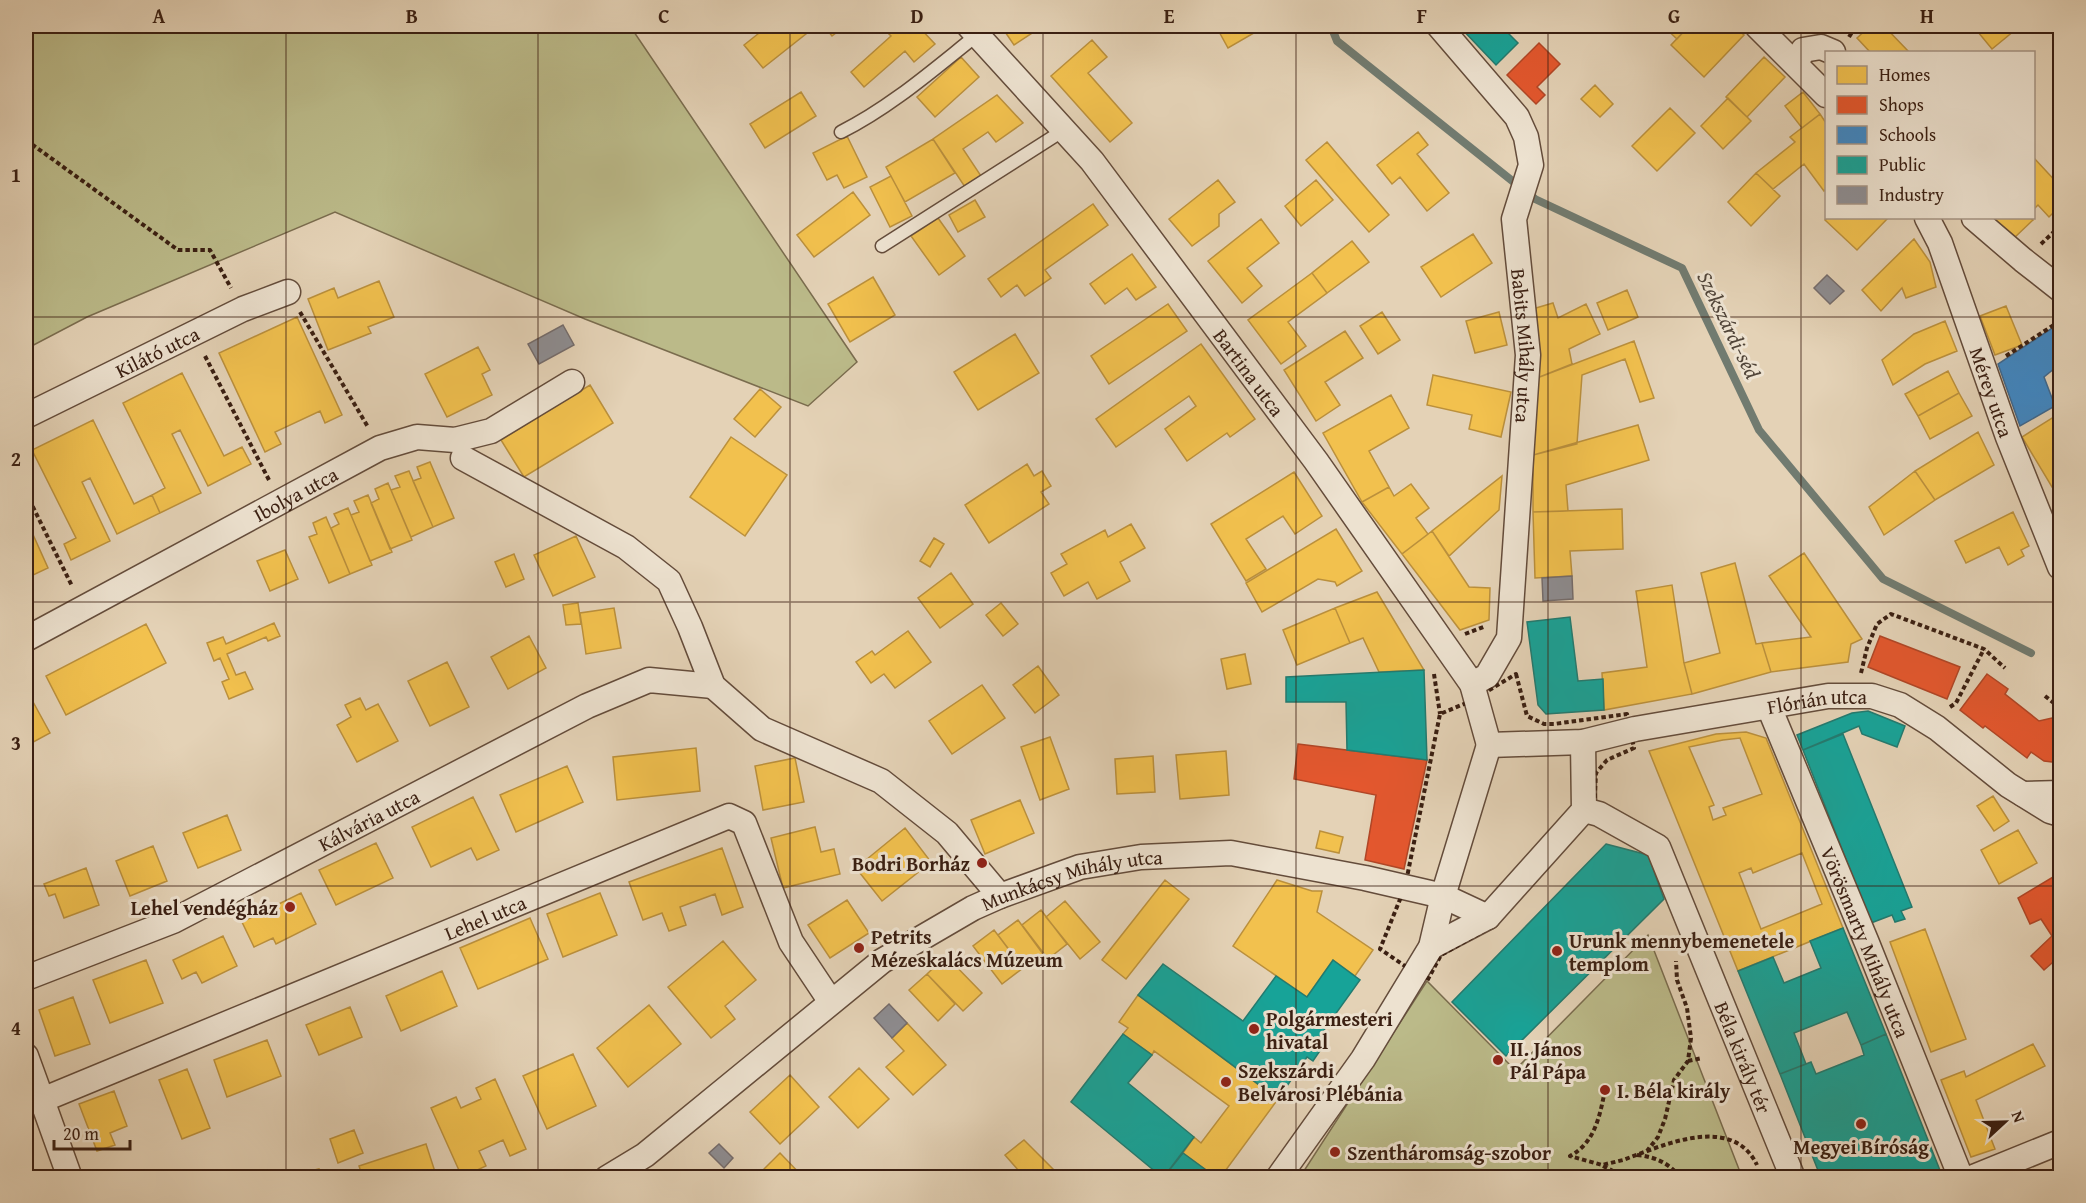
<svg xmlns="http://www.w3.org/2000/svg" width="2086" height="1203" font-family="'Gentium Book Plus',serif">
<style>
.green{fill:#bbba89;stroke:#7a6c4e;stroke-width:1.5}
.homes{fill:#f2c14e;stroke:#bb903c;stroke-width:1.5;fill-rule:evenodd}
.shops{fill:#e4572e;stroke:#b14626;stroke-width:1.5}
.schools{fill:#3f88c5;stroke:#3e688f;stroke-width:1.5}
.public{fill:#17a398;stroke:#227b70;stroke-width:1.5}
.industry{fill:#8d8d92;stroke:#746c6c;stroke-width:1.5}
.lines{fill:none;stroke-linecap:round;stroke-linejoin:round}
.stream{stroke:#717b70;stroke-width:8}
.lane-casing{stroke:#644c3b;stroke-width:15}
.street-casing{stroke:#644c3b;stroke-width:27}
.path{stroke:#3a1f12;stroke-width:4;stroke-dasharray:4.5 3;stroke-linecap:butt}
.lane{stroke:#ede2d0;stroke-width:12}
.street{stroke:#ede2d0;stroke-width:24}
.grid{fill:none;stroke:#3a1f12;stroke-width:1.5;stroke-opacity:0.55}
.poi-dot{fill:#8f2418;stroke:#ede2d0;stroke-width:2}
.labels{text-anchor:middle;dominant-baseline:central;stroke-width:6;stroke-linejoin:round;paint-order:stroke}
.street-label{font-size:20px;fill:#3a1f12;stroke:#ede2d0}
.poi-label{font-size:20px;font-weight:bold;fill:#3a1f12;stroke:#ede2d0;text-anchor:start}
.water-label{font-size:21px;font-style:italic;fill:#514539;stroke:#ede2d0}
.neatline{fill:none;stroke:#3a1f12;stroke-width:2}
.grid-label{font-size:20px;text-anchor:middle;font-weight:bold;fill:#3a1f12}
</style>
<rect width="100%" height="100%" fill="#e4d2b6"/>
<filter id="stains"><feTurbulence type="fractalNoise" baseFrequency=".00333" numOctaves="4"/><feColorMatrix values="0 0 0 0 .2 0 0 0 0 .09 0 0 0 0 .02 0 0 0 .5 -.17"/></filter>
<radialGradient id="worn" r=".72"><stop offset=".6" stop-color="#630" stop-opacity="0"/><stop offset="1" stop-color="#630" stop-opacity=".3"/></radialGradient>
<path class="green" d="M26,26H630L857,362L808,406L585,319L335,212L87,317L26,349Z
M1648,935L1742,1177H1300L1427,981L1515,1070Z"/>
<path class="homes" d="M768,26H816L763,68L744,45Z
M824,26H845L832,36Z
M895,26H918L935,44L914,62L905,51L864,87L851,72L891,36L887,32Z
M1001,26H1043L1014,45Z
M1220,26H1266L1228,48L1217,28Z
M1663,26H1689L1677,39Z
M1689,26H1734L1744,35L1704,77L1671,45Z
M1870,26H1884L1909,52H1870L1857,38Z
M1973,26H2020L1992,49Z
M1092,40L1107,57L1088,73L1132,123L1110,142L1051,76Z
M961,57L979,77L935,117L917,97Z
M1764,57L1785,77L1747,117L1726,97Z
M1595,85L1613,104L1600,117L1581,99Z
M801,92L816,116L765,148L750,124Z
M1803,92L1820,114L1802,128L1785,106Z
M997,95L1023,123L996,142L988,132L963,149L981,176L965,187L933,139Z
M1728,98L1751,121L1723,149L1701,126Z
M1670,108L1695,133L1657,171L1632,146Z
M1820,114L1826,123V189L1824,191L1804,164L1773,189L1756,173L1795,142L1790,137Z
M1418,132L1428,145L1417,154L1449,193L1427,211L1400,177L1392,184L1377,165Z
M847,136L867,177L844,188L837,175L827,180L813,153Z
M933,139L955,173L905,202L886,167Z
M1327,142L1389,215L1369,232L1306,160Z
M2034,158L2060,186V206L2049,217L2038,205L2034,209Z
M1756,173L1780,196L1751,226L1728,202Z
M891,176L912,216L890,227L870,187Z
M1218,180L1235,202L1219,214V226L1192,246L1169,219Z
M1316,180L1333,200L1301,226L1285,206Z
M853,192L870,215L814,257L797,235Z
M975,200L985,217L958,232L949,215Z
M1093,204L1108,225L1045,270L1051,278L1025,296L1017,285L1001,297L988,279Z
M938,218L965,256L939,275L911,236Z
M1827,218H1888L1857,250L1825,220Z
M1993,218H2030L2033,220L2013,239Z
M1261,219L1279,243L1247,268L1262,286L1242,303L1208,261Z
M1473,234L1492,263L1441,297L1421,267Z
M1914,239L1930,262L1936,287L1906,298L1902,288L1881,311L1862,290Z
M1352,241L1369,262L1327,293L1312,273Z
M1132,254L1156,287L1136,300L1127,288L1105,304L1090,284Z
M1312,273L1327,293L1288,322L1306,346L1281,364L1248,320Z
M873,277L895,315L850,342L828,304Z
M379,281L394,317L368,327L371,333L328,350L308,299L334,288L338,298Z
M1627,290L1638,317L1608,330L1597,303Z
M1553,303L1558,318L1586,304L1600,334L1569,349L1572,364L1537,378L1529,310Z
M1168,304L1187,331L1109,384L1091,356Z
M2006,306L2022,345L1995,355L1980,316Z
M1382,312L1400,340L1378,354L1360,326Z
M1499,312L1507,345L1475,353L1466,321Z
M297,317L342,415L325,423L320,411L275,432L281,444L265,452L219,353Z
M1945,321L1957,351L1925,364L1893,385L1882,360L1914,334Z
M1345,331L1363,358L1325,382L1340,405L1316,421L1284,370Z
M1015,334L1039,373L978,410L954,372Z
M1634,341L1654,398L1640,402L1625,359L1582,375L1577,444L1533,455L1537,378Z
M1201,344L1255,419L1230,437L1227,433L1187,461L1165,429L1196,406L1189,396L1116,447L1096,419Z
M478,347L490,370L482,374L492,395L447,417L425,374Z
M1948,371L1959,393L1918,416L1905,394Z
M182,373L224,456L242,447L251,464L208,486L180,430L172,434L201,493L160,513L152,495L165,488L123,403Z
M1433,375L1511,392L1501,437L1469,429L1472,415L1427,405Z
M590,385L613,423L524,477L501,440Z
M760,389L781,407L755,437L734,419Z
M1959,393L1972,416L1930,439L1918,416Z
M1391,395L1409,428L1369,451L1389,487L1362,502L1323,433Z
M2060,413V482L2052,487L2022,437Z
M93,420L134,504L152,495L160,513L117,534L90,478L82,482L110,541L71,560L64,544L76,538L32,450Z
M1638,425L1649,460L1566,485L1568,511L1533,512V455Z
M1978,432L1994,465L1935,500L1915,471Z
M731,437L787,475L745,536L690,497Z
M430,462L454,518L433,527L413,481L421,478L417,467Z
M1027,464L1034,476L1042,471L1051,486L1041,492L1049,504L989,543L965,505Z
M409,471L433,527L411,537L391,490L400,487L395,476Z
M1915,471L1935,500L1884,535L1869,507Z
M1294,472L1322,516L1295,534L1283,516L1246,539L1266,569L1246,581L1211,524Z
M1502,476L1499,510L1449,556L1432,531Z
M388,483L412,540L390,549L371,503L379,499L375,489Z
M1411,484L1429,508L1416,518L1428,534L1402,554L1362,502L1389,487L1394,496Z
M368,495L392,552L370,561L351,515L359,512L354,501Z
M348,508L372,565L350,574L331,528L339,524L334,514Z
M1622,509L1623,549L1570,551L1572,576L1535,578L1533,512Z
M2013,512L2029,546L2021,550L2024,556L2008,565L1999,547L1966,563L1955,541Z
M326,517L350,574L329,583L309,537L317,534L313,523Z
M26,519L48,568L31,576L26,565Z
M1131,524L1145,548L1120,562L1130,581L1097,599L1088,582L1064,596L1051,573L1067,564L1061,554L1105,530L1108,537Z
M1336,529L1362,571L1337,586L1335,582L1318,579L1262,612L1246,583Z
M1432,531L1469,587L1490,588L1489,620L1460,630L1402,554Z
M576,536L595,577L553,596L534,555Z
M934,538L944,544L930,567L920,561Z
M285,550L298,579L270,591L257,561Z
M1804,553L1862,639L1851,644L1848,662L1771,672L1762,643L1811,637L1769,576Z
M514,554L524,579L506,587L495,562Z
M1735,563L1756,644L1762,643L1771,672L1692,694L1684,663L1720,653L1701,573Z
M951,573L973,604L940,628L918,598Z
M1672,585L1684,663L1692,694L1604,710L1602,673L1647,667L1636,591Z
M1377,592L1424,670L1379,672L1363,638L1350,643L1335,608Z
M578,603L581,624L566,625L563,605Z
M1001,603L1018,624L1003,636L986,615Z
M614,608L621,648L586,654L580,613Z
M1335,608L1350,643L1297,665L1283,630Z
M274,623L280,636L268,641L266,637L227,654L236,675L245,672L253,689L229,699L222,682L229,679L220,658L214,661L207,643L223,637L226,644Z
M146,624L166,663L66,715L46,676Z
M908,631L931,662L895,688L884,674L871,683L856,662L872,651L875,655Z
M529,636L546,668L508,689L491,657Z
M1245,654L1251,684L1227,689L1221,659Z
M447,662L469,707L430,726L408,681Z
M1038,666L1059,695L1035,713L1013,685Z
M982,685L1005,718L952,754L929,721Z
M26,689L50,733L26,746Z
M360,698L366,710L378,704L398,741L357,762L337,725L351,717L345,705Z
M1746,732L1766,738L1843,928L1738,971L1649,751L1716,734ZM1740,738L1762,794L1723,808L1726,815L1713,820L1709,807L1714,805L1689,747L1723,740ZM1802,853L1822,904L1761,929L1739,873L1751,868L1753,873Z
M1050,737L1069,789L1040,800L1021,747Z
M696,748L700,791L617,800L613,757Z
M1226,751L1229,795L1180,799L1176,755Z
M1153,756L1155,792L1117,794L1115,759Z
M795,758L804,802L763,810L755,766Z
M567,766L583,802L516,832L500,795Z
M1993,796L2009,821L1994,831L1977,806Z
M473,797L499,850L477,860L471,848L431,867L412,827Z
M1020,800L1034,833L985,854L971,820Z
M227,815L241,850L198,868L183,833Z
M815,827L821,852L834,849L840,874L783,888L771,838Z
M905,828L931,862L882,901L856,868Z
M2018,830L2037,863L1999,884L1981,850Z
M1320,831L1343,837L1339,853L1316,848Z
M376,843L393,878L336,905L319,870Z
M153,846L167,881L130,896L116,861Z
M722,848L743,907L722,915L715,894L680,907L686,925L669,931L662,913L643,920L629,882Z
M86,868L99,905L64,918L55,894L49,896L44,884Z
M1165,880L1189,899L1126,979L1102,960Z
M1277,880L1312,891H1322L1317,912L1373,950L1355,976L1333,960L1307,997L1233,946Z
M301,893L316,924L276,944L273,938L254,947L242,922Z
M600,893L617,935L563,957L547,914Z
M847,900L869,933L830,958L808,925Z
M1065,901L1100,942L1080,959L1046,917Z
M1041,910L1067,944L1048,959L1022,925Z
M530,918L548,959L478,989L460,948Z
M1018,920L1043,954L1023,968L998,935Z
M1925,929L1966,1039L1931,1052L1890,942Z
M994,930L1023,968L1002,984L973,946Z
M223,936L237,966L202,983L196,972L182,979L173,960Z
M723,941L756,980L725,1006L735,1019L711,1038L668,987Z
M946,956L982,993L963,1011L927,974Z
M146,960L163,1003L110,1023L93,980Z
M442,971L457,1006L401,1031L386,996Z
M927,974L955,1004L938,1021L909,990Z
M1138,995L1278,1099L1220,1178H1217L1183,1153L1194,1137L1201,1143L1229,1106L1154,1051L1152,1055L1123,1034L1128,1028L1119,1022Z
M73,997L90,1044L55,1056L39,1010Z
M649,1005L681,1044L628,1087L597,1048Z
M350,1007L362,1037L319,1055L306,1025Z
M907,1023L946,1065L913,1095L886,1067L904,1051L892,1038Z
M267,1040L281,1076L227,1097L214,1060Z
M2033,1044L2045,1066L1976,1100L1995,1149L1971,1157L1941,1080L1964,1071L1966,1077Z
M573,1054L596,1106L547,1129L523,1076Z
M859,1068L889,1099L858,1128L829,1097Z
M187,1069L210,1128L182,1139L159,1080Z
M790,1075L819,1107L780,1144L750,1112Z
M495,1079L526,1149L510,1156L503,1140L479,1151L486,1166L462,1177L431,1108L456,1097L461,1108L481,1099L476,1088Z
M114,1091L127,1126L110,1133L115,1145L97,1151L79,1104Z
M354,1130L363,1153L338,1163L330,1139Z
M1024,1140L1062,1178H1025L1005,1155Z
M426,1144L437,1178H363L359,1166Z
M780,1153L804,1178H766L761,1172Z
M319,1169L321,1178H298L297,1174Z"/>
<path class="shops" d="M1539,43L1560,64L1537,87L1545,95L1536,104L1507,75Z
M1880,636L1960,667L1947,699L1868,667Z
M1987,674L2008,689L2005,694L2039,721L2052,718L2060,721V759L2052,762L2044,761L2031,752L2027,758L1985,726L1983,728L1960,710Z
M1298,744L1427,760L1404,869L1365,860L1376,795L1294,779Z
M2053,877L2060,887V956L2044,970L2031,956L2052,936L2041,919L2030,924L2018,898Z"/>
<path class="schools" d="M2060,323V364L2044,377L2055,406L2020,426L1998,364Z"/>
<path class="public" d="M1459,26H1501L1518,43L1496,65Z
M1570,617L1578,681L1603,679L1604,710L1546,714L1538,705L1527,622Z
M1424,670L1427,760L1347,750L1346,702H1286V677Z
M1868,711L1905,726L1897,747L1862,734L1859,726L1803,750L1797,735L1852,713Z
M1843,734L1912,907L1901,911L1905,919L1895,922L1892,915L1871,923L1803,750Z
M1606,844L1648,855L1664,899L1506,1056L1452,1002Z
M1843,928L1886,1034L1861,1045L1847,1012L1794,1033L1806,1064L1780,1074L1738,971L1773,957L1784,983L1821,968L1810,941Z
M1333,960L1360,980L1319,1037L1326,1042L1313,1061L1307,1057L1278,1099L1138,995L1163,964L1243,1021L1276,976L1307,997Z
M1123,1034L1152,1055L1128,1083L1194,1137L1163,1178L1071,1102Z
M1886,1034L1941,1173L1931,1178H1821L1780,1074L1811,1062L1816,1074L1864,1055L1861,1045Z
M1183,1153L1217,1178H1163Z"/>
<path class="industry" d="M1827,275L1844,291L1830,304L1814,288Z
M563,325L574,345L539,364L528,344Z
M1572,576L1573,599L1543,601L1542,578Z
M889,1004L907,1023L892,1038L874,1018Z
M719,1144L733,1158L724,1168L709,1153Z"/>
<g class="lines">
<path class="stream" d="M1331,26L1337,41L1535,199L1682,268L1759,430L1883,579L2031,653"/>
<g class="lane-casing">
<path id="lane" d="M841,132C891,107 934,69 977,35
M882,246L1064,130"/>
</g>
<g class="street-casing">
<g id="street">
<path id="s1" d="M969,26L1092,161L1316,461L1472,684L1489,745"/>
<path id="s2" d="M1439,26L1517,117L1526,137L1531,165L1514,219L1528,355L1509,638L1487,676L1472,684"/>
<path d="M1757,26L1826,95"/>
<path d="M1796,64L1803,50L1821,47L1833,52"/>
<path id="s3" d="M1927,218L1940,243L2008,437L2060,567"/>
<path d="M1974,218L2023,260L2060,289"/>
<path id="s4" d="M26,416L243,309L288,292"/>
<path d="M463,458L626,547L669,581L690,627L713,686L762,729L881,781L947,833L1000,896"/>
<path id="s5" d="M26,639L380,448L417,437L455,440L491,431L572,382"/>
<path id="s6" d="M1769,707L1867,943L1961,1178"/>
<path id="s7" d="M1489,745L1583,742L1635,729L1828,696H1872L1900,705L1937,728L2008,785L2050,811L2060,814"/>
<path d="M2023,794L2060,793"/>
<path id="s8" d="M1584,810L1599,814L1658,847L1793,1178"/>
<path d="M1431,947L1488,917L1584,810L1583,742"/>
<path id="s9" d="M26,978L173,921L587,706L649,680L713,686"/>
<path id="s10" d="M26,1056L42,1100L729,816L744,823L791,942L831,1002"/>
<path d="M26,1103L42,1100L70,1178"/>
<path id="s11" d="M607,1178L645,1155L882,961L973,908L1000,896L1080,867L1141,857L1231,853L1365,878L1443,896L1488,917"/>
<path d="M1278,1178L1363,1059L1431,947L1443,896L1489,745"/>
<path d="M1971,1178L2060,1142"/>
</g>
</g>
<path class="path" d="M1849,37L1856,26
M26,140L178,250H210L231,288
M2041,244L2060,226
M300,312L368,427
M205,356L269,480
M2006,356L2060,321
M26,493L72,586
M2054,590L2060,606
M1465,634L1486,626
M1861,673L1867,648L1877,624L1891,614L1984,649L2005,668
M1434,674L1440,714
M1516,674L1527,716L1544,724H1554L1627,714L1634,748L1607,760L1596,773L1594,813L1494,925L1441,955L1427,981L1380,949L1405,887L1440,714L1471,701Z
M2045,696L2060,708
M1950,707L1956,703L1984,649
M1688,1061L1702,1058
M1605,1090C1600,1115 1595,1143 1570,1156L1602,1165L1623,1160L1647,1151L1658,1137L1665,1119L1674,1080L1688,1061L1691,1038L1687,1008L1677,980L1676,961
M1647,1151C1682,1138 1736,1121 1757,1165
M1637,1155C1656,1157 1669,1163 1681,1178
M1603,1166L1613,1171L1620,1178"/>
<use href="#lane" class="lane"/>
<use href="#street" class="street"/>
</g>
<path class="grid" d="M286,26V1178M538,26V1178M790,26V1178M1043,26V1178M1296,26V1178M1548,26V1178M1801,26V1178M26,317H2060M26,602H2060M26,886H2060"/>
<g class="poi-dot">
<circle cx="982" cy="863" r="6"/>
<circle cx="290" cy="907" r="6"/>
<circle cx="859" cy="948" r="6"/>
<circle cx="1557" cy="951" r="6"/>
<circle cx="1254" cy="1029" r="6"/>
<circle cx="1498" cy="1060" r="6"/>
<circle cx="1226" cy="1082" r="6"/>
<circle cx="1605" cy="1090" r="6"/>
<circle cx="1861" cy="1124" r="6"/>
<circle cx="1335" cy="1152" r="6"/>
</g>
<g class="labels">
<g class="street-label">
<text stroke="none"><textPath href="#s2" startOffset="354">Babits Mihály utca</textPath></text>
<text stroke="none"><textPath href="#s4" startOffset="146">Kilátó utca</textPath></text>
<text stroke="none"><textPath href="#s1" startOffset="446">Bartina utca</textPath></text>
<text stroke="none"><textPath href="#s3" startOffset="186">Mérey utca</textPath></text>
<text stroke="none"><textPath href="#s5" startOffset="306">Ibolya utca</textPath></text>
<text stroke="none"><textPath href="#s7" startOffset="332">Flórián utca</textPath></text>
<text stroke="none"><textPath href="#s9" startOffset="378">Kálvária utca</textPath></text>
<text stroke="none"><textPath href="#s11" startOffset="560">Munkácsy Mihály utca</textPath></text>
<text stroke="none"><textPath href="#s10" startOffset="526">Lehel utca</textPath></text>
<text stroke="none"><textPath href="#s6" startOffset="254">Vörösmarty Mihály utca</textPath></text>
<text stroke="none"><textPath href="#s8" startOffset="310">Béla király tér</textPath></text>
</g>
<g class="poi-label">
<text x="970" y="863" text-anchor="end">Bodri Borház</text>
<text x="278" y="907" text-anchor="end">Lehel vendégház</text>
<text x="871" y="936">Petrits<tspan x="871" dy="23">Mézeskalács Múzeum</tspan></text>
<text x="1569" y="940">Urunk mennybemenetele<tspan x="1569" dy="23">templom</tspan></text>
<text x="1266" y="1018">Polgármesteri<tspan x="1266" dy="23">hivatal</tspan></text>
<text x="1510" y="1048">II. János<tspan x="1510" dy="23">Pál Pápa</tspan></text>
<text x="1238" y="1070">Szekszárdi<tspan x="1238" dy="23">Belvárosi Plébánia</tspan></text>
<text x="1617" y="1090">I. Béla király</text>
<text x="1861" y="1146" text-anchor="middle">Megyei Bíróság</text>
<text x="1347" y="1152">Szentháromság-szobor</text>
</g>
<g class="water-label">
<text transform="translate(1729 325) rotate(64)">Szekszárdi-séd</text>
</g>
</g>
<rect width="2086" height="1203" fill="none" stroke="#e4d2b6" stroke-width="66"/>
<rect x="1825" y="51" width="210" height="168" fill="#ede2d0" stroke="#a59484" stroke-width="1.5"/>
<rect x="1837" y="66" width="30" height="18" fill="#f2c14e" stroke="#a59484" stroke-width="1.5"/>
<text x="1879" y="81" font-size="18" fill="#3a1f12">Homes</text>
<rect x="1837" y="96" width="30" height="18" fill="#e4572e" stroke="#a59484" stroke-width="1.5"/>
<text x="1879" y="111" font-size="18" fill="#3a1f12">Shops</text>
<rect x="1837" y="126" width="30" height="18" fill="#3f88c5" stroke="#a59484" stroke-width="1.5"/>
<text x="1879" y="141" font-size="18" fill="#3a1f12">Schools</text>
<rect x="1837" y="156" width="30" height="18" fill="#17a398" stroke="#a59484" stroke-width="1.5"/>
<text x="1879" y="171" font-size="18" fill="#3a1f12">Public</text>
<rect x="1837" y="186" width="30" height="18" fill="#8d8d92" stroke="#a59484" stroke-width="1.5"/>
<text x="1879" y="201" font-size="18" fill="#3a1f12">Industry</text>
<g transform="translate(2005 1122) rotate(68)" stroke="#ede2d0" stroke-width="4.5" paint-order="stroke">
<path d="M0-4.5L10 22L0 15L-10 22Z" fill="#3a1f12"/>
<text y="-9" font-size="16" font-weight="bold" text-anchor="middle" fill="#3a1f12">N</text>
</g>
<path d="M54 1140v9h76v-9" fill="none" stroke="#3a1f12" stroke-width="3"/>
<text x="63" y="1140" font-size="18" fill="#3a1f12" stroke="#ede2d0" stroke-width="4.5" paint-order="stroke">20 m</text>
<rect x="33" y="33" width="2020" height="1137" class="neatline"/>
<g class="grid-label">
<text x="159" y="23">A</text>
<text x="412" y="23">B</text>
<text x="664" y="23">C</text>
<text x="917" y="23">D</text>
<text x="1169" y="23">E</text>
<text x="1422" y="23">F</text>
<text x="1674" y="23">G</text>
<text x="1927" y="23">H</text>
<text x="16" y="182">1</text>
<text x="16" y="466">2</text>
<text x="16" y="750">3</text>
<text x="16" y="1035">4</text>
</g>
<rect width="100%" height="100%" filter="url(#stains)"/>
<rect width="100%" height="100%" fill="url(#worn)"/>
</svg>
